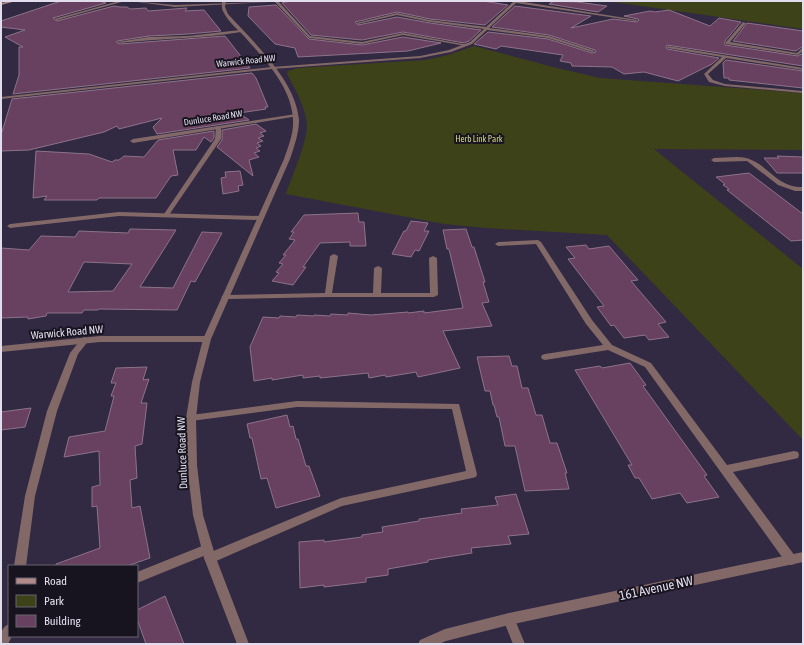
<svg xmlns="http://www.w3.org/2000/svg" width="804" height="645" font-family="'Asap Condensed',sans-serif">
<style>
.green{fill:#3e4219}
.building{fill:#684161;stroke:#8d7388;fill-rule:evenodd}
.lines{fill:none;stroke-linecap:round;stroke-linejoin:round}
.service{fill:#826968;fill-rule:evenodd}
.minor{fill:#826968;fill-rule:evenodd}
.tertiary{fill:#826968;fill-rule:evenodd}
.secondary{fill:#b18a89;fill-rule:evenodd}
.labels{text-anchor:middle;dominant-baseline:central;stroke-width:4;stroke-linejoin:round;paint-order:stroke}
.far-street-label{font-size:9px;fill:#e2dded;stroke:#18141f}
.far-park-label{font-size:9px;fill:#ced789;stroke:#18141f}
.street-label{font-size:11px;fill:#e2dded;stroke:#18141f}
.near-street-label{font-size:13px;fill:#e2dded;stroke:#18141f}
</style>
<rect width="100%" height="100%" fill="#322942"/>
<path class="green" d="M607,1H792L803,2V29Z
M474,46L553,67L600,78L803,93V150L654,149L803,269V440L607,235L486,228L444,224L286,194C291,179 308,140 307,125C306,108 295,89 287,74L288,71L298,68L425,60L448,55Z"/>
<path class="building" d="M61,1H99L106,3L53,18L57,21L114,6L120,7H127L130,9L146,8L148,11L187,8L185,11L204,10L221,31L188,34L149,36L117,41L116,42L119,44L225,36L250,68L13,94L19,75V47H23L5,37L25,30L1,27V21Z
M290,1H483L508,5L485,25L430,19L397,12L355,22L358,25L397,17L430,23L481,30L469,41L464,43L403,32L362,40L311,35L282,3Z
M554,1L577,2L607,6L598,12L549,4Z
M276,5L309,39L362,45L403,37L441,43L408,51L298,57L295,48L275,44L248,16L249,7Z
M515,6L591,16L571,28L613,19L637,22L639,20L638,19L624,16L650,11L655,12L669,10L710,26L719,18L741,22L725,41V45L798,56L803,53V66L667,45L666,47L667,49L719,58L712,64L678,81L644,72L624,74L612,67L572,66L571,63L560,61L563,55L501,46L496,49L474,44L488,32L548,39L592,53L596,52L595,50L549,35L492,27Z
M747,23L803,31V46L796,51L733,41Z
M726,60L803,71V88L729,80V78H724L723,63Z
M252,73L256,78L268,107H265L266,109L239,113L249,120L157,134L153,127L162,118L119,129L117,126L104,132L29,150L1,151V135L12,99Z
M256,124L266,131L260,133L264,136L258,138L263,141L257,143L261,146L256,148L260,151L254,153L259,157L249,160L253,176L217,147L222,140V130Z
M214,131V138L211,142L204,137L196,150H173L178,175L171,176L156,198H99L97,200H44L47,196L33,198L36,151L89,154L112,162L115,160H119L124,156L144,157L158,140Z
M777,156L803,157V173H777L764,158H779Z
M240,171L243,185L238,186L239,191L223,194L221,178L226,177L225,172Z
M749,173L803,214V240L791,241L727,190L729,189L723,185L725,184L716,177Z
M358,213L359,222H364L366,246H350V242L320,243L303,267H306L293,285L272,281L279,273L276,272L283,264L279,263L286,255H283L295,240L289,239L294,232H291L304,215Z
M411,221L428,223L424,231H429L419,251L415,250L411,257L392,254L404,231H406Z
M130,229L176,230L140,287L173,288L202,232L222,233L195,282L191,281L177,310L99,309L98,310H84L82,313H47L46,316L28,319V317L1,318V248L29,250L41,236L75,237L79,231L128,233ZM84,262L132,264L113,291L68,292Z
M466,229L472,247H474L485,282H483L489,302L482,303L492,326L443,331L460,368L418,377L416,372L386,377L385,375L369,378L368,373L320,378V376L303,378V375L272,380V378L254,381L250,347L263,317L279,318L280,316L296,317L297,315L314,316V315L330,316L331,314L348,315V313L371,315L408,312V313L424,311V313L463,308L449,249H447L443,230Z
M586,245L589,249L609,246L638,280L631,281L666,322L658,324L669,337L649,340L645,335L624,338L614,325L611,326L597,307L604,306L568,259L575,258L566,247Z
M509,356L512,366H517L522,388H528L536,415H542L550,443H557L567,473H565L569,489L525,491L515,446H505L499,417H497L494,405H493L490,391H485L477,357Z
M630,363L646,385L643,386L707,475L704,476L719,497L687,503L680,493L652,499L639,478H635L628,465H632L575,370L600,366L602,368Z
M147,367L143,380L149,379L141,403H147L142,444L135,446L137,478L130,480L132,508L140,506L150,558L127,566H56V564L100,548L97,506L92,507V487L100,485L99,451L64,457L69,437L105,431L114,396H111L116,383H111L116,368Z
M31,408L25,427L1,430V412Z
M287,415L290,427L293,426L296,439H298L306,466H309L320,496L276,508L267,478L261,479L252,438H250L247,424Z
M516,494L529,534L508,536L511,544L471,548L472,553L428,560V562L388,569V575L366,578V582L324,587V585L300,588L299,542L324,540V542L362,537V535L383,532L382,527L419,521V519L462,513L461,509L498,505L495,497Z
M165,596L184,644H146L137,619V610Z"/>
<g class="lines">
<path class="service" d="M274,1H278L310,36L362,42L403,33L468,45L466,46L403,35L362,44L309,38Z
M743,22L746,23L730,42L797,53L803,47V51L798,55L726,44V42Z
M668,46L803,68V70L726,58L708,74L713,80L725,84L803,91V93L725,86L709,82L704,74L722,57L667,48Z
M216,126L221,127V139L169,215H165L164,214L215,139Z
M737,157C766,157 773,188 803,187V191H795L778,185L747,161L714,162L711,160L714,158Z
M538,240L541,242L592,320L612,345L651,363L727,465L794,451L798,452L799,455L798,458L794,459L733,472L795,556L797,560L795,564L791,565L787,564L645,367L608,350L545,360L542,359L541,357L542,355L545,354L603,345L586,324L536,244L498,246L495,244L498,242Z
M334,254L338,256L332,293H373L374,268L378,266L382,268L381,293H430L429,258L433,256L437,258L438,295L434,297H328L225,299L221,297L225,295L325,293L330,256Z
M85,337L89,340L78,354L57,411L35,496L26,566H14L25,496L47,411L70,353L82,338Z
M297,401L459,404L477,474L476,477L472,478L342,506L214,562L210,563L206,562L204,558L206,555L137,583V572L207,544L211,545L213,549L211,552L341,498L466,471L452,409L297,407L191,421L188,420L186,418L188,416L191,415Z
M9,624V636H12L8,644H1C1,635 0,628 9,624Z"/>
<path class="minor" d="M119,1H125L57,20L54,19Z
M130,1L175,5L289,1L175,7Z
M510,1H518L638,20L636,21L516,3L489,28L549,36L595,51L592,52L548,38L487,30L472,44L451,52L420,58L272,69L1,99V97L272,67L420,56L449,50L470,42L484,29L430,22L397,15L358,24L356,23L397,13L430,20L486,27L513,2Z
M240,30L241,32C201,39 160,38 119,43L117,42L149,37L188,36Z
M296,114H298V116L133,143L130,141L133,139Z
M119,212L260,216L263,218L260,220L119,216L10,228L7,226L10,224Z
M100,336H207L211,339L207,342H100L1,352V346Z
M509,613L513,615L525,644H513L503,619L505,615Z"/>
<path class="tertiary" d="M222,1H226L225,7L228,14C253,42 296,80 299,120C299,133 294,147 290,159L211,339L200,382L196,418L197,465L203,515L216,558L249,644H237L204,558L193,515L187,465L186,418L192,382L203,339L284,159C288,147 294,133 293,120C292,87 264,59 244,36C237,29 228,21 224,13C221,8 222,6 222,1Z
M803,552V562L509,625L446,641L439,644H418L420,640L445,629L509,613Z"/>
<path class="secondary" d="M10,1H16L1,5V3Z"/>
</g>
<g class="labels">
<g class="far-street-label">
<text transform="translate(246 61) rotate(-6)">Warwick Road NW</text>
<text transform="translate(213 118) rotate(-9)">Dunluce Road NW</text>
</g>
<g class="far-park-label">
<text x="479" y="139">Herb Link Park</text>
</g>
<g class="street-label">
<text transform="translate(67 332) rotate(-5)">Warwick Road NW</text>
<text transform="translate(182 453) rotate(-92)">Dunluce Road NW</text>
</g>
<g class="near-street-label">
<text transform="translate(656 588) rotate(-12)">161 Avenue NW</text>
</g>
</g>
<rect width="804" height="645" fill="none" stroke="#e2dded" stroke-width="4"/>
<rect x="8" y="565" width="130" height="72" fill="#18141f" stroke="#696471"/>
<rect x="16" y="578" width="20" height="6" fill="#b18a89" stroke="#696471"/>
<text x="44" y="585" font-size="12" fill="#e2dded">Road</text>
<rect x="16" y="595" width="20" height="12" fill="#3e4219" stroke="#696471"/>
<text x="44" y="605" font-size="12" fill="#e2dded">Park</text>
<rect x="16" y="615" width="20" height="12" fill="#684161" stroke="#696471"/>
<text x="44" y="625" font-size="12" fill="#e2dded">Building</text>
</svg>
